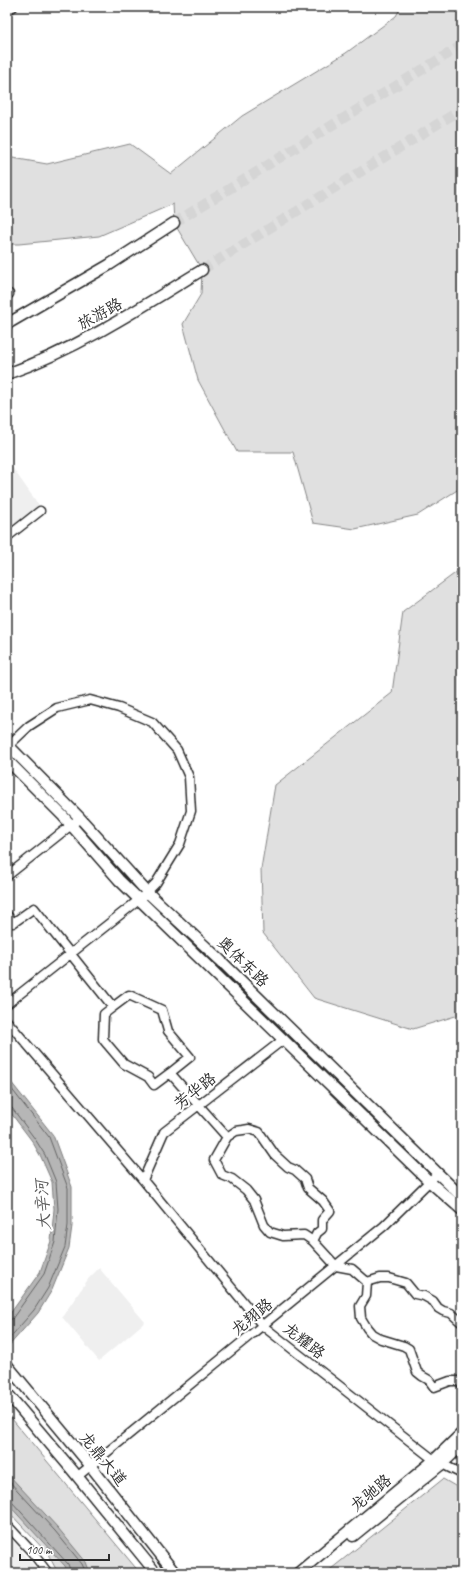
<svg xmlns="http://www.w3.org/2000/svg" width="469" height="1580" font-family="Caveat,'LXGW WenKai TC',sans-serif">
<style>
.built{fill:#efefef}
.green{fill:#e0e0e0;stroke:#868686}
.water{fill:#b6b6b6;stroke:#7e7e7e}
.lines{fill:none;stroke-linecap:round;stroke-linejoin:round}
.shore{stroke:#636363;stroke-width:1}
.major-tunnel{stroke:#d5d5d5;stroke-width:10;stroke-dasharray:10 5;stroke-linecap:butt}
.minor-casing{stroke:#2b2b2b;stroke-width:11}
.major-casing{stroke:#2b2b2b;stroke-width:13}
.minor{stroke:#fff;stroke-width:8}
.major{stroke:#fff;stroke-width:10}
.labels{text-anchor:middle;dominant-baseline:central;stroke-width:4;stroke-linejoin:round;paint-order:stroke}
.street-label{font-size:16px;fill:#2b2b2b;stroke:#fff}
.water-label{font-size:17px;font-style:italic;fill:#5c5c5c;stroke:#fff}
</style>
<rect width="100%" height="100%" fill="#fff"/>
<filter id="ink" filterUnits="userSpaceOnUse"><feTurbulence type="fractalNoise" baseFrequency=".025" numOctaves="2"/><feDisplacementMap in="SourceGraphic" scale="8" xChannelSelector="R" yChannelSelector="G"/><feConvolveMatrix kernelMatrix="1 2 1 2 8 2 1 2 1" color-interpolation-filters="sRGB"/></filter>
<g filter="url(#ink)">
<path class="built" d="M7,460L40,507L7,535Z
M99,1268L145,1322L99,1361L62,1317L89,1278Z
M7,1534L40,1573H7Z"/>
<path class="green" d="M401,7H462V487L418,515L355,529L313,523L293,452H237L198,380L183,324L201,294L202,270L174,223L173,204L99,236L19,244H7V157L47,164L130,144L171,174L242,116L346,53L396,16Z
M462,568V1014L413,1029L314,998L263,933L261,869L275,785L392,693L403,612Z
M7,1413L140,1573H58L48,1554L7,1510Z
M443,1479L462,1490V1573H326Z"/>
<path class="water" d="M7,1077L53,1135L72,1187V1226L69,1248L52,1290L38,1313L7,1348V1318L40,1272L51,1241L54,1209L52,1182L41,1157L32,1141L7,1108Z
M7,1473L58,1528L86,1562L90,1573H68L65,1566L7,1503Z"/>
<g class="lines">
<path class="shore" d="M7,1083L49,1137L68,1188V1225L65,1247L48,1288L34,1310L7,1341
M7,1107L12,1108L35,1139L45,1155L56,1182L58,1209L55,1242L44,1274L12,1319L7,1320
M7,1479L55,1531L82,1564L86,1573
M7,1501L12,1502L68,1564L71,1573"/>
<path class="major-tunnel" d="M174,223L462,45
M202,270L462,109"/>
<g class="minor-casing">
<path id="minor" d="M7,10L13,7
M7,295L9,294
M7,537L40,511
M7,747L29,726L57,708L90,700L119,708L152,722L177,750L189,777L191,811L180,844L156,883L140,899L7,1004
M7,876L80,818
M7,915L13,923L34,908L113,1007L129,995L162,1010L168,1031L190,1057L170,1073L227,1137L214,1160L222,1175L232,1179L246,1190L254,1200L264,1225L270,1232L283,1236L304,1235L313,1241L336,1266L352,1269L367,1282L366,1296L360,1306L361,1318L367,1328L372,1334L381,1339L404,1346L409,1349L417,1372L422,1376L429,1380L434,1387L450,1381H459L462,1385
M113,1007L104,1014L103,1039L107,1044L124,1064L148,1077L154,1085L170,1073
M7,1021L143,1180L263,1326L434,1460L462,1474
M227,1137L236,1131L243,1130L249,1129L259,1132L275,1155L288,1167L295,1170L305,1179L308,1188L323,1201L330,1211L322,1220V1229L317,1233L313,1241
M143,1180L164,1132L284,1039
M367,1282L380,1278H389L406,1283L415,1294L424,1296L433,1301L438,1308L443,1311L451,1313L462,1323
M78,1476L384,1226L438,1173
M7,1525L31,1551L48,1573"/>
</g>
<g class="major-casing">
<path id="major" d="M7,324L109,265L174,223
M7,374C77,349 139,309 202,270
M7,744L80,818L147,892L220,960L462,1197
M7,760L63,816L119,880L430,1182L462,1210
M7,1365L85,1459L175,1573
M7,1393L73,1471L156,1573
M353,1536L443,1463L462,1445
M298,1573L434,1460L462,1433"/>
</g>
<use href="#minor" class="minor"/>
<use href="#major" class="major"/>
</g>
</g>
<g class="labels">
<g class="street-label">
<text transform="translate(100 314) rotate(-29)">旅游路</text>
<text transform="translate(243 962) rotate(44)">奥体东路</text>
<text transform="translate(195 1091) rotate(-38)">芳华路</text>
<text transform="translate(252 1317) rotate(-39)">龙翔路</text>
<text transform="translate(304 1341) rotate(38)">龙耀路</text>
<text transform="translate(103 1459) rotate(51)">龙鼎大道</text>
<text transform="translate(371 1493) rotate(-40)">龙驰路</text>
</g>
<g class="water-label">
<text transform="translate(43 1205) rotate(-94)">大辛河</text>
</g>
</g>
<rect width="469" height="1580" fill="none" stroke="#fff" stroke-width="24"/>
<rect x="12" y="12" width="445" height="1556" fill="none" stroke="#2b2b2b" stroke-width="1.5" filter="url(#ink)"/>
<path d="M20 1554v6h89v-6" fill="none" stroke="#2b2b2b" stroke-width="2"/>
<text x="26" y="1554" font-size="12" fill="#2b2b2b" stroke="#ffffff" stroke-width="3" paint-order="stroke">100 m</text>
</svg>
